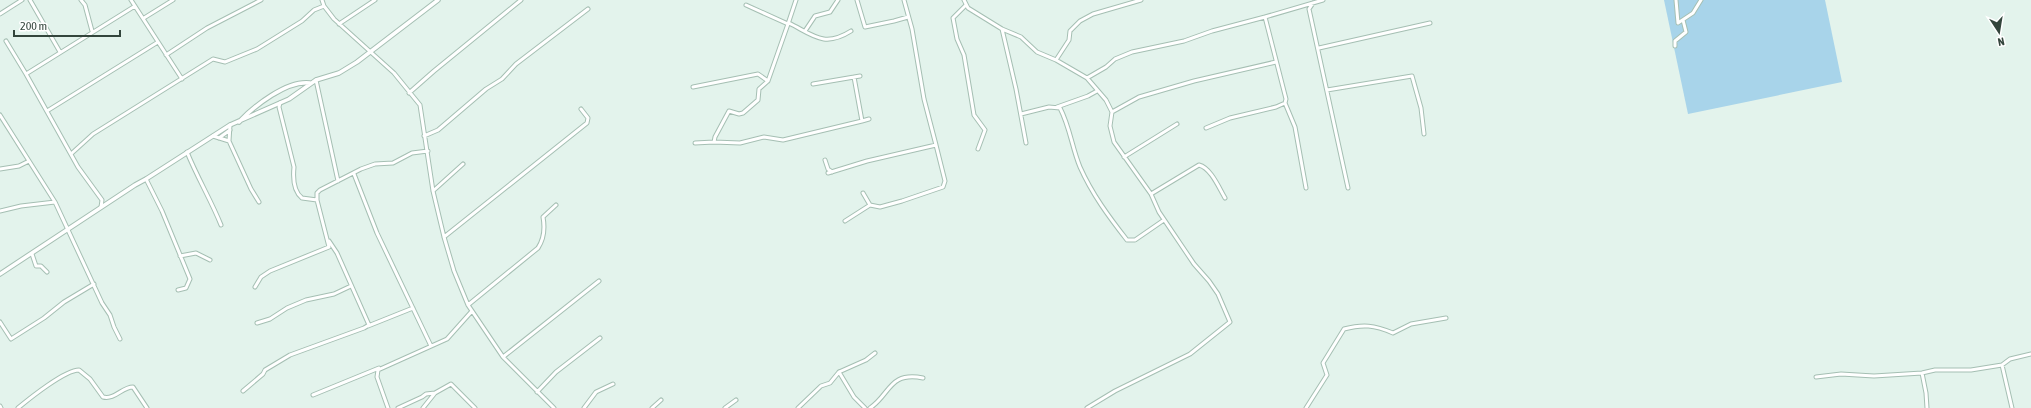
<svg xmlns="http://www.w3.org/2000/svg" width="2031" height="408" font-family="'Asap Condensed',sans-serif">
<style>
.grass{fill:#a8d4ea}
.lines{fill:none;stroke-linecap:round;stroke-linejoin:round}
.minor-casing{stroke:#a5bfb3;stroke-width:5}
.tertiary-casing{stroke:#a5bfb3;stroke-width:5.5}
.minor{stroke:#fff;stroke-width:3}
.tertiary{stroke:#fff;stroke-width:3.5}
</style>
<rect width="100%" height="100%" fill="#e3f3ec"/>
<path class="grass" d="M1664,0H1825L1842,82L1688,114Z"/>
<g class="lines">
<g class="minor-casing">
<path id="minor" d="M30,0L60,52
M81,0L85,5L92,31
M131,0L182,79
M322,0L324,6L334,19L394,73L420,105L433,191L444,237L454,271L468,305L503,357L554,408
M857,0L865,27L894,21L908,17
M904,0L912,29L924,99L936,145
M964,0L968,8L1002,29L1021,37L1037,52L1056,60L1087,78L1106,100L1112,112L1110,126L1114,142L1151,194L1159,212L1194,264L1209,281L1218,294L1230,322L1190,354L1115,391L1087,408
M1676,0L1678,23L1693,13L1701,0
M1313,3L1309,9L1348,188
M746,5L788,24L796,0
M966,5L953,18L957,39L964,55L974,115L985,130L978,149
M0,14L22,0
M1265,17L1323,0
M144,18L173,0
M789,23C813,35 824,48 851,31
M339,24L375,0
M788,24L768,81L759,89L758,100L743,113L739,114L729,111L715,137L714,142L740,143L764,137L783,140L862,121L854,77
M1002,29L1016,89L1026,143
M805,31L815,16L830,12L838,0
M6,41L26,74
M1675,46V41L1686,32L1683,20
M1319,48L1430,23
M166,55L207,28L261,0
M1056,60L1069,40L1070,31L1080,21L1093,14L1141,0
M1087,78L1106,67L1115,59L1132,52L1184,41L1212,31L1265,17L1286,99L1285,103L1276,107L1230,118L1206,128
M316,80L338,181
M813,84L860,76
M693,87L758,74L768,81
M1327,90L1412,76L1421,108L1424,134
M409,93L434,71L521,0
M280,103L279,107L294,167C293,177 293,191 302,198L317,200
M1285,103L1295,127L1306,188
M1057,107L1088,96L1097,91
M47,111L158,42
M1112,112L1139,97L1194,81L1276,62
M1021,114L1049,107L1060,108C1070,127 1072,148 1080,167C1092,194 1109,217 1127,240H1135L1164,220
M0,115L55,202L102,303L110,315L114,327L120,339
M862,121L869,119
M230,125L229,141L251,189L259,202
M213,136L229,141
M424,136L438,130L486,89L502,79L516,64L588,9
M219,138L230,130
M695,143L714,142
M187,152C197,177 211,200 221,225
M71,154L93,134L213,59L225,62L257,49L302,21L314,10L324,6
M1124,157L1177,124
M825,160L828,169L832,172
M0,169L19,166L29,161
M828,173L867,161L936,145L945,181L943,187L902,201L880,207L870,205L845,221
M354,174L377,233L431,346
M146,179L162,211L190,279L186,288L178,290
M433,191L463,164
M863,193L870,205
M1151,194L1199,165C1211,168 1219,188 1225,198
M101,207L102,200L78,167L26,74L135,6
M0,211L21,206L55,202
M444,237L587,123L588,118L581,109
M32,254L36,266H41L47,272
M180,256L196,253L210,260
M255,287L261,277L270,271L329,247L317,200V193L320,190L361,169L375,164L393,163L412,153L428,151
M468,305L538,248C544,239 545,228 543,217L556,205
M0,322L11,339L44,318L64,302L94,284
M257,323L270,319L287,308L306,300L334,294L351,286
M368,326L413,308
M503,357L599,281
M2002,365L2012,408
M1922,373L1926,393L1927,408
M1816,377L1841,374L1874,376L1922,373L1935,370H1971L2002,365L2010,359L2031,354
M243,391L263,374L265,370L290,355L364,328L369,325L337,253L329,241
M537,392L556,372L600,338
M313,395L379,368
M0,406L1,408
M18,408C30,398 65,370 79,370L90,379L103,397C115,400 122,387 133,387L147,408
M388,408L377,377L378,370L447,339L472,311
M398,408L422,397L426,394L435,393
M423,408L435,393L451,384L475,408
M584,408L596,392L613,384
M652,408L661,400
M725,408L736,400
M798,408L821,386L830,383L839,372
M865,408L854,397L839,372L866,360L875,353
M870,408C890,395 889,371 923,378
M1306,408L1327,375L1323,363L1344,329C1363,324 1374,325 1393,333L1411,324L1446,318"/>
</g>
<g class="tertiary-casing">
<path id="tertiary" d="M239,122C254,106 287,80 310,83
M0,274L135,185L146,179L230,125L289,99L316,80L339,73L357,62L438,0"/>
</g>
<use href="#minor" class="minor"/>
<use href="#tertiary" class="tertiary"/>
</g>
<g transform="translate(1999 32) rotate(168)" stroke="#ffffff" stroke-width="3" paint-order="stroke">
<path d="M0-3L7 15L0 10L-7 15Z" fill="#33453c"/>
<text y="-6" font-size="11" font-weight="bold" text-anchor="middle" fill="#33453c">N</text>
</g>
<path d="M14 30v6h106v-6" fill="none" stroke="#33453c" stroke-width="2"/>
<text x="20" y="30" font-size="12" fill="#33453c" stroke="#ffffff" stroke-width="3" paint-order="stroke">200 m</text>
</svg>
